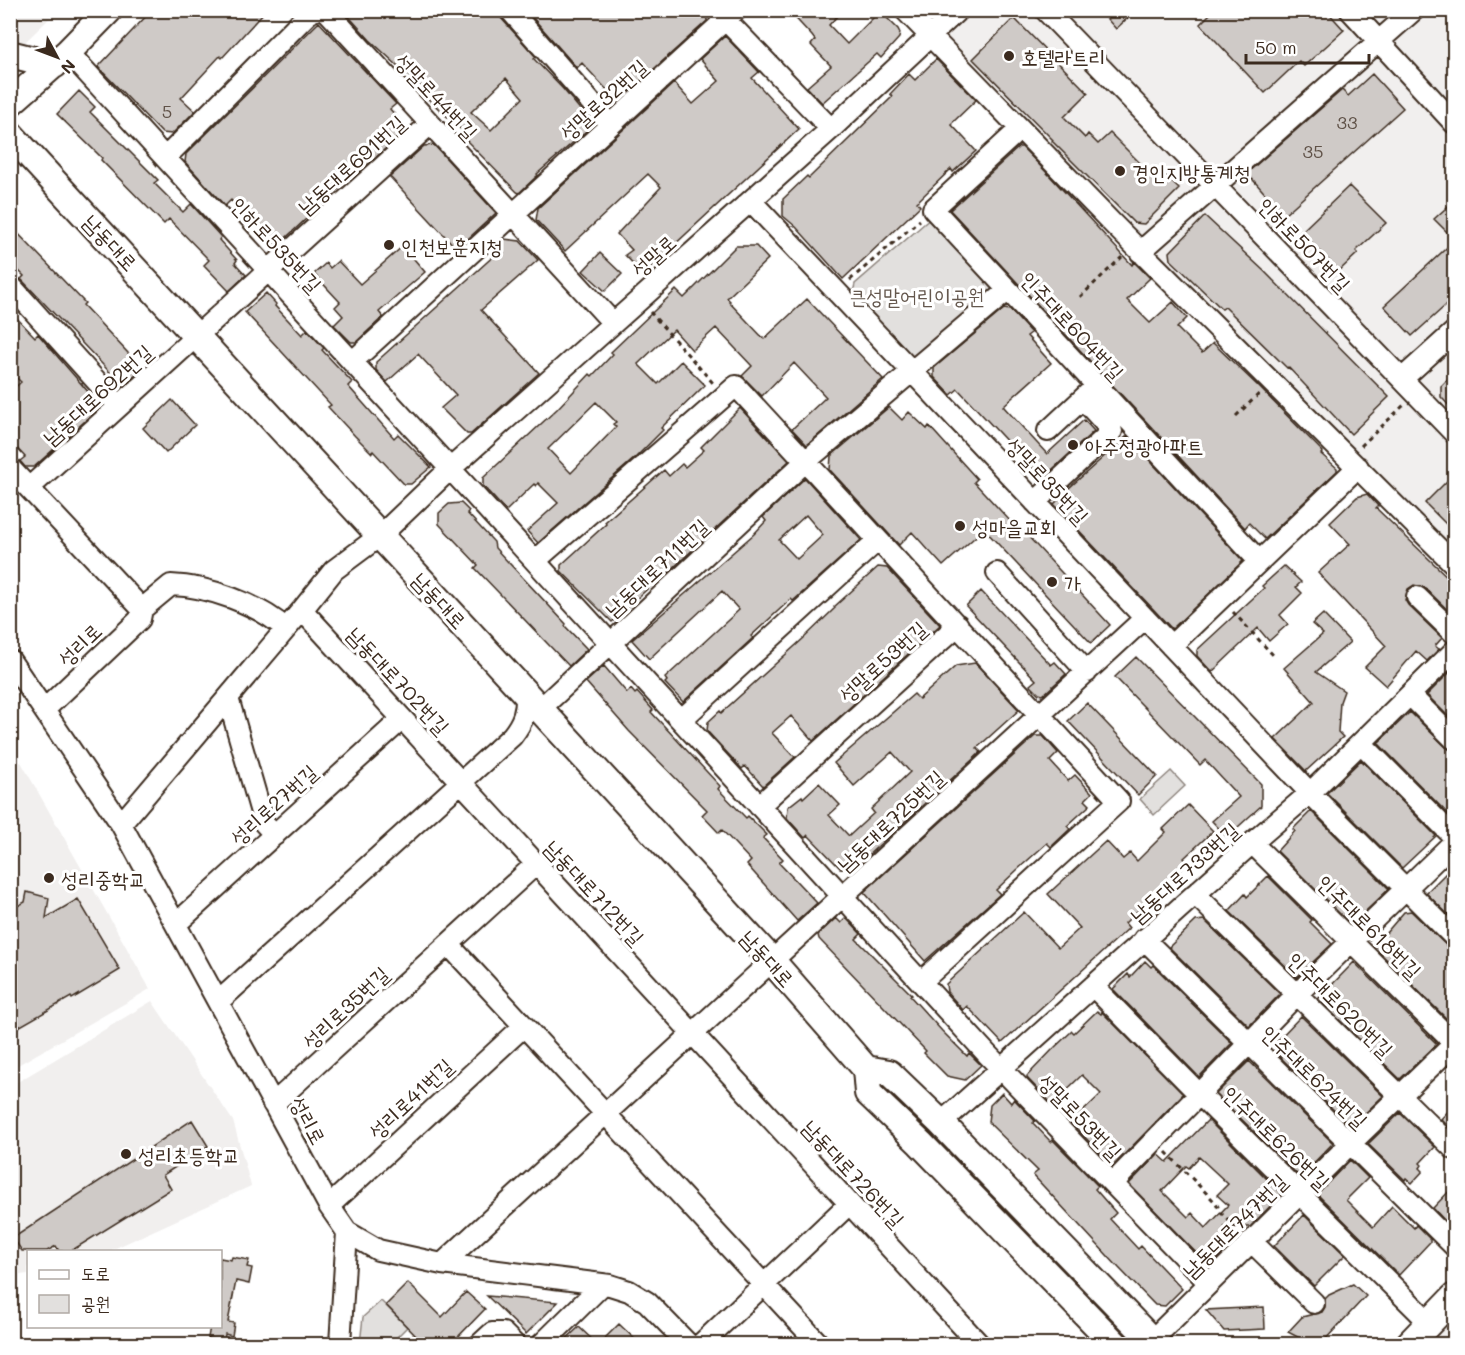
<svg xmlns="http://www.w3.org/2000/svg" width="1465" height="1355" font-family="Mali,'Poor Story',sans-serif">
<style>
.built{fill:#f1efee}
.green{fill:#e2e0de;stroke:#8e857e;stroke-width:1.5}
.building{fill:#cfcac7;stroke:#3b2a1e;stroke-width:1.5;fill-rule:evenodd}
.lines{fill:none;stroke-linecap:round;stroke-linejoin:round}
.minor-casing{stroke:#3b2a1e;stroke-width:24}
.major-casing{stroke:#3b2a1e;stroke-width:30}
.path{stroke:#3b2a1e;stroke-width:3;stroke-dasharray:4.5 4.5;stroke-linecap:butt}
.minor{stroke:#fff;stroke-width:20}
.major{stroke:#fff;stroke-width:26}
.poi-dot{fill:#3b2a1e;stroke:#fff;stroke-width:2}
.labels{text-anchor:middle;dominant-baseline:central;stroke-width:6;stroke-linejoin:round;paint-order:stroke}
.number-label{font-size:18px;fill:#605248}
.poi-label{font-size:21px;fill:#3b2a1e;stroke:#fff;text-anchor:start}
.street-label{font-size:21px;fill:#3b2a1e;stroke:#fff}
.park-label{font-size:21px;fill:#65584e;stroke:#fff}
</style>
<rect width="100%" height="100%" fill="#fff"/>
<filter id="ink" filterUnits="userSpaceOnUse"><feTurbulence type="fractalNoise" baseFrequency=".0167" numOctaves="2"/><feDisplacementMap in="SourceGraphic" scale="12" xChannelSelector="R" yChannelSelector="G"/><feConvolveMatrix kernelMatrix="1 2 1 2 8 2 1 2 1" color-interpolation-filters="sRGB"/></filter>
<g filter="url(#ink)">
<path class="built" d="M10,11H57L22,45L11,41Z
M905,11H1454V564Z
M21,762L150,989L11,1069L10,768Z
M152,1001L233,1121L251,1186L109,1251L28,1252V1274L11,1276V1086Z
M1454,1299V1344H1408Z"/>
<path class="green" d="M932,217L996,286L993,295L918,360L907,358L852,297L855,284Z
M1171,771L1185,786L1154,815L1140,799Z
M381,1301L407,1327L390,1344H360L363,1317Z"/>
<path class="building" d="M152,10H266L222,58L220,56L181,98L195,111L172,134L162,133L98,67Z
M343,10H498L501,18L536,57L534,59L563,89L593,125L537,174L538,175L519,193L517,192L463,137L466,134L425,96L428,94L370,40ZM506,78L523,98L491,130L471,112Z
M526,10H706L707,21L614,105H609L601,95L607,90L582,63L577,68Z
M788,10H843L829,25L847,44L880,11L898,29L900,33L899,38L881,58L877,54L822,103L807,87L831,66L811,45L815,40L812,36Z
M1099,10H1136L1116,29Z
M1214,10H1326L1344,30L1304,66L1299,61L1265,93L1200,24Z
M1014,18L1088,93L1064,117L1085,138L1088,134L1098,144L1110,133L1149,172L1155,166L1179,189L1144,224L1134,223L1052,141L1053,140L973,59Z
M319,22L396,104L390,109L407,129L351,180L350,178L276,247L231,200L225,206L185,162L186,154Z
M725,36L759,72L752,78L799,129L643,274L625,255L632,250L617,234L661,187L648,174L565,251L536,220L538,208L674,83L693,104L719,81L700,59Z
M936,59L976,100L951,124L976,151L953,172L951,169L917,202L920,206L843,279L796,227L783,216V199L807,176L809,178L893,96L890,94L909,74L915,80Z
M1372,74L1403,108L1284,215L1247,173L1342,90L1348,96Z
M79,91L95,107L90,112L158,180L154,183L183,212L191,204L221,237L219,240L237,260L235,263L246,275L229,291L204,265L209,260L169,219L164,224L101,160L102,158L57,114Z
M434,145L496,213L457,249L390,177L424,146Z
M1019,147H1022L1049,175L1132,265L1134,262L1150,278L1127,300L1150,323L1173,302L1187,318L1177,328L1202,353L1213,343L1258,386L1323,452L1321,454L1337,468V471L1265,539L1249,523L1245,528L950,210Z
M1349,186L1386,223L1356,251L1358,253L1339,271L1301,232Z
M1455,200V240L1434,219Z
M1205,216L1264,271L1389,397L1351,434L1288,367L1287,368L1225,307L1222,309L1171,260L1170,252Z
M10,225L85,303L83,305L143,369L123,386L21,279L24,276L10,262Z
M504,239L520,241L538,260L481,310L539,373L471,434H467L441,408L456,395L418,354L387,382L376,370V362L497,253L493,249Z
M1455,240V297L1412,336L1384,306Z
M403,246L425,272L379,312L383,317L356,342H351L334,325L343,316L335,307L340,302L314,274L326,263L330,268L338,261L360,284Z
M736,246H756L768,259L727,298L730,301L729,302L764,339L807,299L883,379L807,445L792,429L826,397L794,363L762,396L742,376L752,366L716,328L692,350L674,330L638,364L658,384L681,361L705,385L661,428L663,430L636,457L538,543L527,531L558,503L538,483L536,486L534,484L506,511L483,486V478L557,409L590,374L592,376L613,354L611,352L655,310L676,290L684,298ZM596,402L616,422L613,424L616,427L571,473L548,449Z
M600,253L622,274L605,291L583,271Z
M266,293L276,304L275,306L302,335L307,330L324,348L322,350L352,382L348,386L394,438L398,434L431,467L411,484H404L373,451L372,453L355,436L328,407L331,405L245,312Z
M1004,309L1010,310L1031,333L1027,336L1051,363L1003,406L1047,454L1084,420L1094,431L1042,479L958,389L951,395L934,377V368Z
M10,311L35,337L38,334L97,402L95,412L34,467H25L20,461L25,457L10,441V392L21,382L10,372Z
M1455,372V412L1441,397V386Z
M172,400L195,425L166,453L143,428Z
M889,407L902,420L909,412L927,429L929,426L977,479L974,482L1011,522L1013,520L1110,625L1091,643L984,529L943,566L912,532L899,545L830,470L831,456Z
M740,408L789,461L660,580L659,578L612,622L561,571V565L606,524L605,522L664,470L669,476L682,464L685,467L704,450L701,447Z
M1127,436L1243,561L1172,629L1054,504L1060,498L1059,497Z
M1455,473V533L1425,503Z
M805,478L861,540L793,601L791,599L751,636L753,638L683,702L665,683L667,681L665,678L739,610L722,591L649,659L632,640L754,534L766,521L763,517ZM806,515L823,535L797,559L779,540Z
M1367,494L1378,506L1376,508L1455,584V617L1425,588L1414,585L1408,589L1405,600L1408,605L1442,638L1435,646L1439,649L1427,661L1416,651L1386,686L1365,667L1386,646L1318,573L1350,544L1330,523L1357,497Z
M461,503L469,511L467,513L494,542L495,548L566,624L565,626L587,649L569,666L475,568L478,565L439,524V513L449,504Z
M1284,566L1301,582L1296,587L1302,593L1280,615L1288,624L1269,641L1258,628L1212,672L1197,656V650L1264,588L1262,586Z
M878,567L887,568L940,625L813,741L791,716L772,733L795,757L763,786L745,766L742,769L707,731L708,722L720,711L721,713L805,637L835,608L834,607Z
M981,591L1051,665L1055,662L1066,674L1043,695L1039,694L1030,685L1036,680L966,606Z
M1323,614L1350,642L1316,672L1344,691L1340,702L1338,732L1343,737L1306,771L1275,739L1314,702L1284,668L1323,634L1312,624Z
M1136,657L1261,784V806L1227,837L1212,821L1239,797L1205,760L1200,765L1115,677Z
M975,663L1019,710L977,748L981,752L853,869L840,868L808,835L805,838L787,818L788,807L802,796L803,798L819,783L840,805L829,815L849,836L874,813L871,809L910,772L892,752L854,786L834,763L914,694L919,699L956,666Z
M604,666L627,693L631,689L635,694L637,692L653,710L651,712L720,786L718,789L746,818L748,816L767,835L763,838L783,859L779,863L817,903L797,921L747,865L751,861L722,830L719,833L702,815L707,810L629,731L586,682Z
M1455,667V723L1427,695Z
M1087,703L1157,776L1138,795L1068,721Z
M1410,712L1446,747L1455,751L1454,820L1378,743Z
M1035,736H1043L1058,753L1050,761L1068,781L1075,775L1092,793L1085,800L1090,805L1067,826L1070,829L1051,847L1047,843L1017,870L996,890L1000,894L925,961L864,892Z
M1361,760L1436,836L1402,868L1327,793Z
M1188,805L1213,831L1184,858L1188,863L1125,923L1129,928L1002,1043L967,1006L963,1010L947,992L946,984L1024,912L1058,948L1080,928L1048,894L1106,841L1123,859L1130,853L1137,861L1166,832L1163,829Z
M1311,811L1389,889L1351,925L1277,851L1295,831L1293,829Z
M1455,864V921L1426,893Z
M1268,876L1312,920L1310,922L1332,944L1297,977L1229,911L1245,894L1247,897Z
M27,892L49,898L46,918L78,899L120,970L72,999L71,997L10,1032V910L25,902Z
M1411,911L1446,945L1455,949V1027L1374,947L1404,912Z
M836,918L841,923L846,918L861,934L856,939L912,995L910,996L942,1031L967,1056L969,1053L981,1065L965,1080L947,1076L924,1053L926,1051L819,939L818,935Z
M1204,920L1280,994L1249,1026L1169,947L1196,921Z
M1145,961L1151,967L1153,965L1232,1043L1199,1077L1113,989L1128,974L1130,977Z
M1354,962L1437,1044L1400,1079L1318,999Z
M1097,1011L1101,1014L1102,1012L1183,1094L1113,1166L1071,1123L1101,1094L1082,1075L1052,1104L1027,1078V1076L1055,1047L1072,1031L1074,1033Z
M1301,1016L1383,1096L1351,1127L1274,1051L1278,1046L1275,1043Z
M1249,1061L1333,1143L1300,1177L1216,1094Z
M1002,1093L1011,1103L1014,1099L1035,1121L1033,1123L1051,1142L1053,1140L1098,1186L1095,1189L1116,1213L1110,1219L1138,1249L1141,1246L1182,1289L1165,1306L1155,1305L1119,1268L1033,1175L1038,1171L988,1122L990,1105Z
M1455,1104V1125L1451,1129L1441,1119Z
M1400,1113L1435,1147L1420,1163L1422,1165L1420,1168L1423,1171L1412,1183L1406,1178L1405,1180L1368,1144Z
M192,1120L208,1146L163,1175L171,1189L71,1251H59L56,1246L47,1251H22L13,1238Z
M1208,1120L1282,1194L1250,1227H1225L1237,1239L1209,1266L1129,1184L1158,1154L1167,1162ZM1199,1157L1228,1184L1217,1195L1228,1205L1206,1228L1192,1213L1188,1217L1162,1191L1186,1166L1189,1168Z
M1350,1160L1368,1178L1346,1200L1373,1227L1392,1206L1414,1228L1416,1225L1430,1239V1242L1399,1275L1317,1194Z
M1455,1185V1213L1446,1222L1433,1208Z
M1304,1215L1345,1255L1314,1286L1274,1246Z
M232,1257L249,1260L247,1267L252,1268L249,1284L236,1281L228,1322L234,1323L232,1336L225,1334L224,1342L208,1338L210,1326H220V1258L231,1260Z
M408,1283L442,1317L466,1292L485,1309L452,1343L449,1339L443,1344H407L416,1336L386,1305Z
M1353,1284L1366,1296L1321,1344H1311L1288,1332L1302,1317L1322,1312L1325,1307V1299L1329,1295Z
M487,1296L558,1302L526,1334Z
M1264,1307L1265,1329L1224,1331L1206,1310Z
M619,1324L640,1344H599Z
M579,1327L597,1344H561Z"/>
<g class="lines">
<g class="minor-casing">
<path id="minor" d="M326,10L613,323
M510,10L610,124
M905,10L1114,225L1454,564
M1045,10L1454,433
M1350,10L1454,123
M718,12L831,129
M68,52L987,1054L1209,1283
M1020,129L933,209L1259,561
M165,158L309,13L315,10
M751,201L1310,793L1454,937
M1140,252L1414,10
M10,285L119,406
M352,362L736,10
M1402,379L1454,332
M1048,431L1092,390
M10,468L142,609
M29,488L430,124
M1035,502L1112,431L1083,399
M535,561L736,386L1119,801L921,982
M997,573L1087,672
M1417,597L1454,633
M142,609L171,585C208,586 258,604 286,629
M302,610L979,1344
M1171,646L1358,467
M10,660L121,824L329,1206L347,1232L378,1250L442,1264L610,1285L629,1291L647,1302L688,1344
M1411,696L1454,739
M228,698L264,823L275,835
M540,709L806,461L1008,290
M44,710L140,619L142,609
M681,720L878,540
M1361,743L1454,837
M759,806L958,625
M121,824L302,610L334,570L381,535L450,469L831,129L958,10
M1252,843L1454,1043
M1195,894L1454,1149
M176,924L402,719
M1144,939L1454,1246
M448,944L819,1344
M1093,986L1200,1095L1429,1322
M218,1002L512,736C523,722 527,711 526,693
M273,1104L536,864
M941,1123L1252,843L1310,793L1454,651
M1113,1183L1297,994L1454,842
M329,1206L524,1026
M1251,1241L1314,1303
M442,1264L1145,618
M1151,1341L1350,1144L1454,1044
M340,1344L347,1232
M480,1344L492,1333H503L514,1344
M542,1344L603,1284
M701,1344L849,1204"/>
</g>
<g class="major-casing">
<path id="major" d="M10,54L54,65
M10,103L68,52L109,10
M10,134L772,961L866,1069L868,1093L920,1143L1115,1344
M866,1069L889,1073L941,1123L1155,1344
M1409,1344L1454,1297"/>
</g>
<path class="path" d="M850,280L920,220
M1080,297L1122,257
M650,312L713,383
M1236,416L1260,393
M1361,446L1404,405
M1233,612L1273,655
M1166,1152L1216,1203L1221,1213L1239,1230"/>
<use href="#minor" class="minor"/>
<use href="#major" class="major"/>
</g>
</g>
<g class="poi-dot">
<circle cx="1009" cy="56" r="6"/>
<circle cx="1120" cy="171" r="6"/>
<circle cx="389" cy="245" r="6"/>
<circle cx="1073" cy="445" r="6"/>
<circle cx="960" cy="526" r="6"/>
<circle cx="1052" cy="582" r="6"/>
<circle cx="49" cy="878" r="6"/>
<circle cx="126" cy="1154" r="6"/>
</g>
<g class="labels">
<g class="number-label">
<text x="167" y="111">5</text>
<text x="1347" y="122">33</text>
<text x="1313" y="151">35</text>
</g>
<g class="poi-label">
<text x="1021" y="56">호텔라트리</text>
<text x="1132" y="171">경인지방통계청</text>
<text x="401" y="245">인천보훈지청</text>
<text x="1085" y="445">아주정광아파트</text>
<text x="972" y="526">성마을교회</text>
<text x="1064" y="582">가</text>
<text x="61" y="878">성리중학교</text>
<text x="138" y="1154">성리초등학교</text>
</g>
<g class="street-label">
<text transform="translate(437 96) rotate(47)">성말로44번길</text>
<text transform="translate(603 99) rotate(-42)">성말로32번길</text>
<text transform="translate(351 164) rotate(-42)">남동대로691번길</text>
<text transform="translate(111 242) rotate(47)">남동대로</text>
<text transform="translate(277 244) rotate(47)">인하로535번길</text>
<text transform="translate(1305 244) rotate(46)">인하로507번길</text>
<text transform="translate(653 255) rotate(-42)">성말로</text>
<text transform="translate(1073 325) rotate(47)">인주대로604번길</text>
<text transform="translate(97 394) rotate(-42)">남동대로692번길</text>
<text transform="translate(1048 480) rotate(47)">성말로35번길</text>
<text transform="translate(656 567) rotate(-43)">남동대로711번길</text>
<text transform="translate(440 600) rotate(47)">남동대로</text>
<text transform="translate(79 644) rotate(-44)">성리로</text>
<text transform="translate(882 661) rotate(-42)">성말로53번길</text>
<text transform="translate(399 680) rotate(47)">남동대로702번길</text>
<text transform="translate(273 804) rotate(-42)">성리로27번길</text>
<text transform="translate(890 820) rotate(-43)">남동대로725번길</text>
<text transform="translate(1184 872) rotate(-42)">남동대로733번길</text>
<text transform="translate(595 892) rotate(47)">남동대로712번길</text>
<text transform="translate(1370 926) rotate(45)">인주대로618번길</text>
<text transform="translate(768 958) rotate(48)">남동대로</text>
<text transform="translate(1341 1004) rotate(45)">인주대로620번길</text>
<text transform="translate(345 1007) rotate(-43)">성리로35번길</text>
<text transform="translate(1315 1076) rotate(44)">인주대로624번길</text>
<text transform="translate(410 1098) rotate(-43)">성리로41번길</text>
<text transform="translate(1081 1116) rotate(46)">성말로53번길</text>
<text transform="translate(309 1120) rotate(62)">성리로</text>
<text transform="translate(1277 1137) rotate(44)">인주대로626번길</text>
<text transform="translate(854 1173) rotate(47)">남동대로726번길</text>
<text transform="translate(1234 1225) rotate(-45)">남동대로747번길</text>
</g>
<g class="park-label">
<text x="917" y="295">큰성말어린이공원</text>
</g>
</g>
<rect width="1465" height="1355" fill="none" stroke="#fff" stroke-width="36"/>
<rect x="18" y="18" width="1429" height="1319" fill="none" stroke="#3b2a1e" stroke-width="2" filter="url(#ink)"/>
<rect x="27" y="1250" width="195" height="78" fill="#ffffff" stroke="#b1aaa5" stroke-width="1.5"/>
<rect x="39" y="1270" width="30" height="9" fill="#ffffff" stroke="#b1aaa5" stroke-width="1.5"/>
<text x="81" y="1280" font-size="18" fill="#3b2a1e">도로</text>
<rect x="39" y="1295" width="30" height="18" fill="#e2e0de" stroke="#b1aaa5" stroke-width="1.5"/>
<text x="81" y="1310" font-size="18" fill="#3b2a1e">공원</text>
<g transform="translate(57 57) rotate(131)" stroke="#ffffff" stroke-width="4.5" paint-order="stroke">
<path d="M0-4.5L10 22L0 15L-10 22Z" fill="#3b2a1e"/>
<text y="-9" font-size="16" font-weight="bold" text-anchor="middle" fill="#3b2a1e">N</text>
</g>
<path d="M1246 54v9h123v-9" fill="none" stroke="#3b2a1e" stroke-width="3"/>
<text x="1255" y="54" font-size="18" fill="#3b2a1e" stroke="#ffffff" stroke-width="4.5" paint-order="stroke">50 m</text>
</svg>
